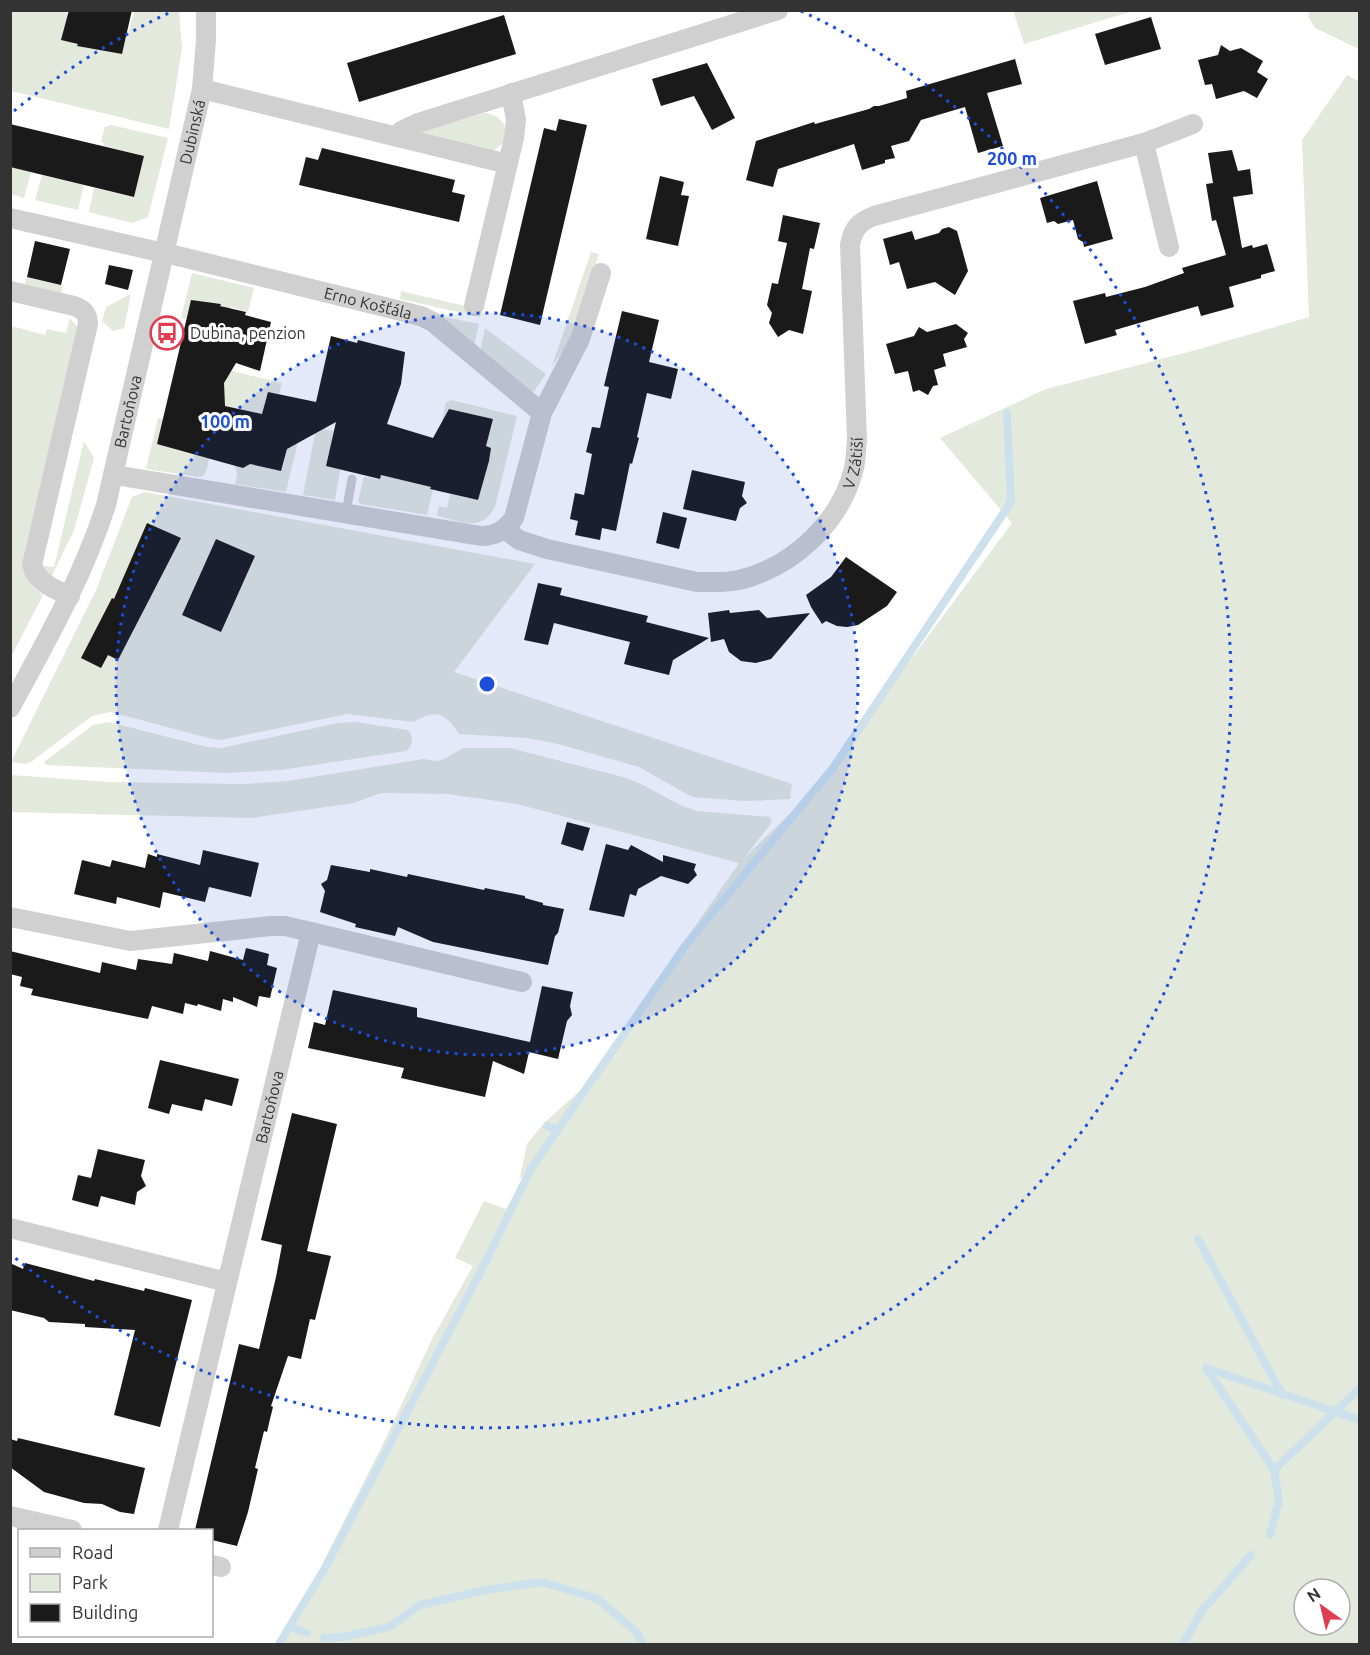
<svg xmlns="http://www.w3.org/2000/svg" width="1370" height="1655" font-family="Ubuntu,sans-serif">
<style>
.green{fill:#e3e9dc;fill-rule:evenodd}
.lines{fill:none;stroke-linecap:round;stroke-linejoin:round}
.stream{stroke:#cce1eb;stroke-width:8}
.building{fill:#1a1a1a}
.lane{stroke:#d0d0d0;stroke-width:9}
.street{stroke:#d0d0d0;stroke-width:20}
.ring{fill:none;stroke:#1d4ed8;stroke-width:3;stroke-dasharray:3 6}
.labels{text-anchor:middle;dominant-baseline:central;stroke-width:6;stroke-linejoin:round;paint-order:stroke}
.street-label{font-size:16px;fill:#333;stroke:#fff}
.poi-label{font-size:16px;fill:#333;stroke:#fff;text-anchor:start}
.centre{fill:#1d4ed8;stroke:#fff;stroke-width:3}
.ring-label{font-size:18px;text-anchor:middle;font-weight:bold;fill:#1d4ed8;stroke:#fff;stroke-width:6;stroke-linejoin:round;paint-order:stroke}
</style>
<rect width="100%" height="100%" fill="#fff"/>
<path class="green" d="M56,10L68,13L62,40L78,44V46L121,54L135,11H179L182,48L169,129L11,91V11Z
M1013,10H1133V11L1024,44Z
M1310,11H1359V49L1315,28L1308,16Z
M1347,75L1360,82L1359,1644H282L382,1446L433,1337L473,1266L455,1258L484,1201L506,1209L523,1180L520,1177L527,1144L545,1122L582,1089L739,863L517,804L448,794L381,793L354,803L250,818L11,812V775L109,782L244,784L288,781L423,759L437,761L444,759L463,748H510L623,777L643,785L680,805L697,811L770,817L772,821L769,826L744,858L814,790L1012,523L940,438L1046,389L1196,350L1309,317L1302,140ZM1304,1589H1340V1625H1304Z
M485,113C508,115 514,141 492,151L421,134L424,131Z
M111,125L168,138L148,217L132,223L89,212L94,188L134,197L144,156L103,146L104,143L101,142L105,127Z
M11,167L31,172L24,198L11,194Z
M42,175L84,185L78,210L35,200Z
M591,252L599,254L568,344L552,366Z
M192,273L254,288L248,312L231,307L230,310L220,307V304L219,303L193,304V300H191L186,319L181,318Z
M27,277L63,285L61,293L25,284Z
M401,291L482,310L480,317L400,299Z
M131,294L124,328L113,331L102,321L106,307Z
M435,315L479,324L474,346Z
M70,318L78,328L26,575L33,587L43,595L11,657V326L45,335L47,329L66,333Z
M485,328L546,374L532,394L480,351Z
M224,369L282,383L279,394L274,393L266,397L261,421L235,408L221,409Z
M451,400L517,416L495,507C481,533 460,521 437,516L439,506L447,508L450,494L478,500L480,474L486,475L483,472L490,448L486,446L493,419L450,409L446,422L442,421L446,402Z
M306,407L286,492L235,484L237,474L235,466L243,468L250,464L276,470L283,466L287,449Z
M158,418L163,419L184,446V452L186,449L197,455L209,457L207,469L203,476L198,477L146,469Z
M316,428L334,431L326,465H341L335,500L303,495Z
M84,441L94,458L74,530L49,582L38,565L54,567Z
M381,475L431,486L430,489L433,490L427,515L360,504L358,501L364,477L379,479Z
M145,492L535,564L454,672L792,784L790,799L745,801L692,797L639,767L558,744L527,738L459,734C446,714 437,708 414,722L347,714L221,740L212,739L111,712L92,716L32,761L25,764L11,762L96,590L132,497Z
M109,722L207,747L221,748L338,723L355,722L408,730C414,737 413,746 406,751L281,770L227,773L46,765L44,762L93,725Z"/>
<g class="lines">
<path class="stream" d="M547,1126L558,1130
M1198,1239L1282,1394
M1206,1368L1274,1470L1279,1500L1270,1535
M1206,1368L1360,1420
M1274,1470L1360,1388
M290,1627L307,1633
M324,1638L343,1637L389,1627L420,1605L486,1590L542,1582L598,1599L636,1632L643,1644
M279,1644L325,1568L480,1273L532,1167L685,946L833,768L1011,502L1007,413
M1183,1644L1202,1611L1251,1555"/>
</g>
<path class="building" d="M69,10H132L122,54L77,46L78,44L61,40Z
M504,15L516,54L359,102L347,63Z
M1151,17L1161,49L1105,65L1095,34Z
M1221,45L1230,51L1241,48L1263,61L1257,72L1268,79L1257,98L1244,91L1216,99L1212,84L1205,85L1198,60L1218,55Z
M1015,59L1022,84L987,93L1003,146L978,153L965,107L921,120L909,141L891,146L895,158L885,160V163L862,170L854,144L778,169L773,187L746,180L756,141L814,122L815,124L869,109L874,106H879L907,98L906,91Z
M707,63L735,118L712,130L694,96L661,106L652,79Z
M559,119L587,125L540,325L500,315L544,128L556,131Z
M10,124L144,156L134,197L10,167Z
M322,148L455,180L452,192L465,195L459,222L299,185L306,157L318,160Z
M1232,150L1238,171L1250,169L1253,194L1233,197L1242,248L1252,245L1253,248L1267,244L1275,271L1261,275V278L1229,287L1234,307L1201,316L1198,306L1115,330L1117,335L1085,344L1073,301L1105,293L1106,297L1145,287L1184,273L1182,268L1226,255L1216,220L1212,221L1206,184L1213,183L1208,153Z
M660,176L684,182L681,195L689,196L678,246L646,239Z
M1097,181L1113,239L1084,247L1083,242L1078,239L1073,220L1058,224L1054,221L1047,223L1040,198Z
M783,215L820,223L814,249L810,248L802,289L812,291L803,334L789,330L778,337L769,323L772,313L767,305L772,283L778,284L787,243L778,241Z
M949,227L957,231L968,271L955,295L935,282L907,289L899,262L890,265L883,239L912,231L915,240L939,233L942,229Z
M35,241L70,249L61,285L27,277Z
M109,265L133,270L128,290L105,284Z
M191,300L221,304L220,306L246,312L245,315L271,322L260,371L236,363L224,383L225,406L262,414L268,392L316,402L331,336L357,343L358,340L405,352L401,384L387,424L433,438L449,409L493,419L486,446L491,448L489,461L478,500L430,489L431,487L381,475L380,479L326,466L336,422L287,449L281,471L250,464L243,468L157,444Z
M622,311L659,320L649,362L678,369L671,399L647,393L637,437L639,438L632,464L630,463L616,531L602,528L600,540L575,535L578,521L570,519L575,493L584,495L592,454L586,452L592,427L600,428L609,387L604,386Z
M956,324L968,333L964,339L967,347L943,354L946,366L934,370L938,385L933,386L928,395L919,390L913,392L908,371L895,374L886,344L914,336L919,327L927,332Z
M692,470L745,482L742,496L747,503L740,508L736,521L683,509Z
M663,512L687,518L679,549L656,543Z
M147,523L181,538L118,660L108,655L101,668L81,658L112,598L114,599Z
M216,539L255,556L221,632L182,615Z
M846,557L897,592L887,606L858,625L847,627L837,626L826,621L822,624L811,607L806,595L831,577Z
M538,583L562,588L560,595L648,616L646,622L709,638L673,660L669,675L624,664L630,642L554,623L548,645L524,640Z
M729,610L730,613L759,610L767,618L810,613L771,659L756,663L741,661L729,652L724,639L711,642L708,613Z
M567,822L590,828L583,851L561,844Z
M606,844L628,850L631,845L663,862V855L696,864L694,870L697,875L688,884L661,876L638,889L636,896L630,894L624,917L589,910Z
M203,850L259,863L251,897L209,887L205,902L163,892L160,908L117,897L116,904L74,894L82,860L110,867L112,860L145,868L148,854L157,857V854L200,865Z
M331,865L370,872V869L407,877L408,874L484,890L485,888L525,896V898L543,903V905L564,909L558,933L555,936L548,965L433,942L398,927L395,936L355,927L356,924L320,912L325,891L321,884L327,880Z
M246,948L269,954L267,965L277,968L270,998L259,996L257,1007L233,997V1002L223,999L221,1011L198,1004L197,1006L185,1003L183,1014L152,1006L148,1019L31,995L33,989L20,986L22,977L10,974V951L100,973L102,962L136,970L138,959L172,964L174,953L208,961L210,951L243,960Z
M542,986L573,992L570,1006L572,1015L567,1021L558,1059L529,1052L524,1074L493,1061L485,1097L401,1078L404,1068L308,1048L314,1022L325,1025L333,990L417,1008V1017L530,1042Z
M160,1060L239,1079L232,1106L205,1099L202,1111L172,1104L169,1114L148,1108Z
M292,1113L337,1124L307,1251L331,1256L315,1320L310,1319L301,1359L288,1356L271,1406L273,1407L270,1419L267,1432L264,1431L255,1468L258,1469L248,1512L237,1546L212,1540V1530H195L239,1344L259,1349L276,1277L282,1245L261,1240Z
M98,1149L145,1160L141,1176L146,1186L137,1192L135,1205L101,1196L98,1207L72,1200L78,1175L91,1178Z
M10,1263L23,1269L25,1263L94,1281L95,1279L144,1291L145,1288L192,1300L160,1427L114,1415L135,1330L85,1327V1324L49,1322L44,1318L10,1310Z
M18,1438L145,1468L134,1514L120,1512L102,1504L84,1503L44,1492L10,1467V1439L17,1441Z"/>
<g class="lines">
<path class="lane" d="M346,513L352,479"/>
<g class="street">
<path d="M202,89L508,164"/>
<path d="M398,137L401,131L418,123L778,10"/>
<path d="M1144,143L1169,247"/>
<path id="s1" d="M10,218L186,258L421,316L433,322L542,413"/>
<path d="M10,291L74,306C83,309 88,313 88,324L32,565C37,583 54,589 70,596"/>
<path d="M474,306L514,138L516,120L511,93"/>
<path d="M115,475L481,536C496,536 505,530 514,518L542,413L580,339L601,273"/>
<path id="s2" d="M505,529L519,540L547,549L697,582C711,582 725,583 739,580C793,567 841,522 854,468C856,459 856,449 857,440L850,245C853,228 859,222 874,216L1144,143L1193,124"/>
<path id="s3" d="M10,708C46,642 83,577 106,505L202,89L206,40V10"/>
<path d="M10,917L130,941L271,926H285L311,932"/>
<path d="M10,1228L227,1282"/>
<path d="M10,1516L72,1530"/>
<path id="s4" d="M168,1530L311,932L522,982"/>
<path d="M212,1565L221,1567"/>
</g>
</g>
<circle cx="487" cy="684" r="371" fill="#1d4ed8" fill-opacity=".12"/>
<g class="ring">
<circle cx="487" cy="684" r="371"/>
<path d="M14 111A743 743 0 0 1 173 11M801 11A743 743 0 1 1 14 1257"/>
</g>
<defs>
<g id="bus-ring" transform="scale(1.725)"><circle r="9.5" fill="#fff" stroke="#e13d52" stroke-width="1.5"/><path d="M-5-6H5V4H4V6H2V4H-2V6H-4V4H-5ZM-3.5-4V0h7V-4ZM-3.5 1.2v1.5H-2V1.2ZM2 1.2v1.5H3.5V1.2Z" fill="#e13d52"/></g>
</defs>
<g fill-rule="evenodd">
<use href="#bus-ring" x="167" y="333"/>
</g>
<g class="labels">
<g class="street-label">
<text stroke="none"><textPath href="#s3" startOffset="608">Dubinská</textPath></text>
<text stroke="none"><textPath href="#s1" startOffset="368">Erno Košťála</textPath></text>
<text stroke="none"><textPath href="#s3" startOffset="321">Bartoňova</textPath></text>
<text stroke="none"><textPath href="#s2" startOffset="416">V Zátiší</textPath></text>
<text stroke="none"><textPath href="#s4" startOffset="435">Bartoňova</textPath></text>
</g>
<g class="poi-label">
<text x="190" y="333">Dubina, penzion</text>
</g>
</g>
<circle cx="487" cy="684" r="9" class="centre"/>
<g class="ring-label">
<text x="1012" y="165">200 m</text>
<text x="225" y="428">100 m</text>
</g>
<rect width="1370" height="1655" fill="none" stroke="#333333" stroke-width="24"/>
<rect x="18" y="1529" width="195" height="108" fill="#ffffff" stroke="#adadad" stroke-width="1.5"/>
<rect x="30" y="1548" width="30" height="9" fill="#d0d0d0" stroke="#adadad" stroke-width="1.5"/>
<text x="72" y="1559" font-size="18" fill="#333333">Road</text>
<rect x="30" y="1574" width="30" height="18" fill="#e3e9dc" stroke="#adadad" stroke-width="1.5"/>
<text x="72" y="1589" font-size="18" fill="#333333">Park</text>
<rect x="30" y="1604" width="30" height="18" fill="#1a1a1a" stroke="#adadad" stroke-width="1.5"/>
<text x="72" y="1619" font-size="18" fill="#333333">Building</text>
<g transform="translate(1322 1607) rotate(326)"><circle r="28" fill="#ffffff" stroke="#adadad" stroke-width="1.5"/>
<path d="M0-4.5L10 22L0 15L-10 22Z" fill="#e13d52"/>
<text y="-9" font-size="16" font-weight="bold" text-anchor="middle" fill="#333333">N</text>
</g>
</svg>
